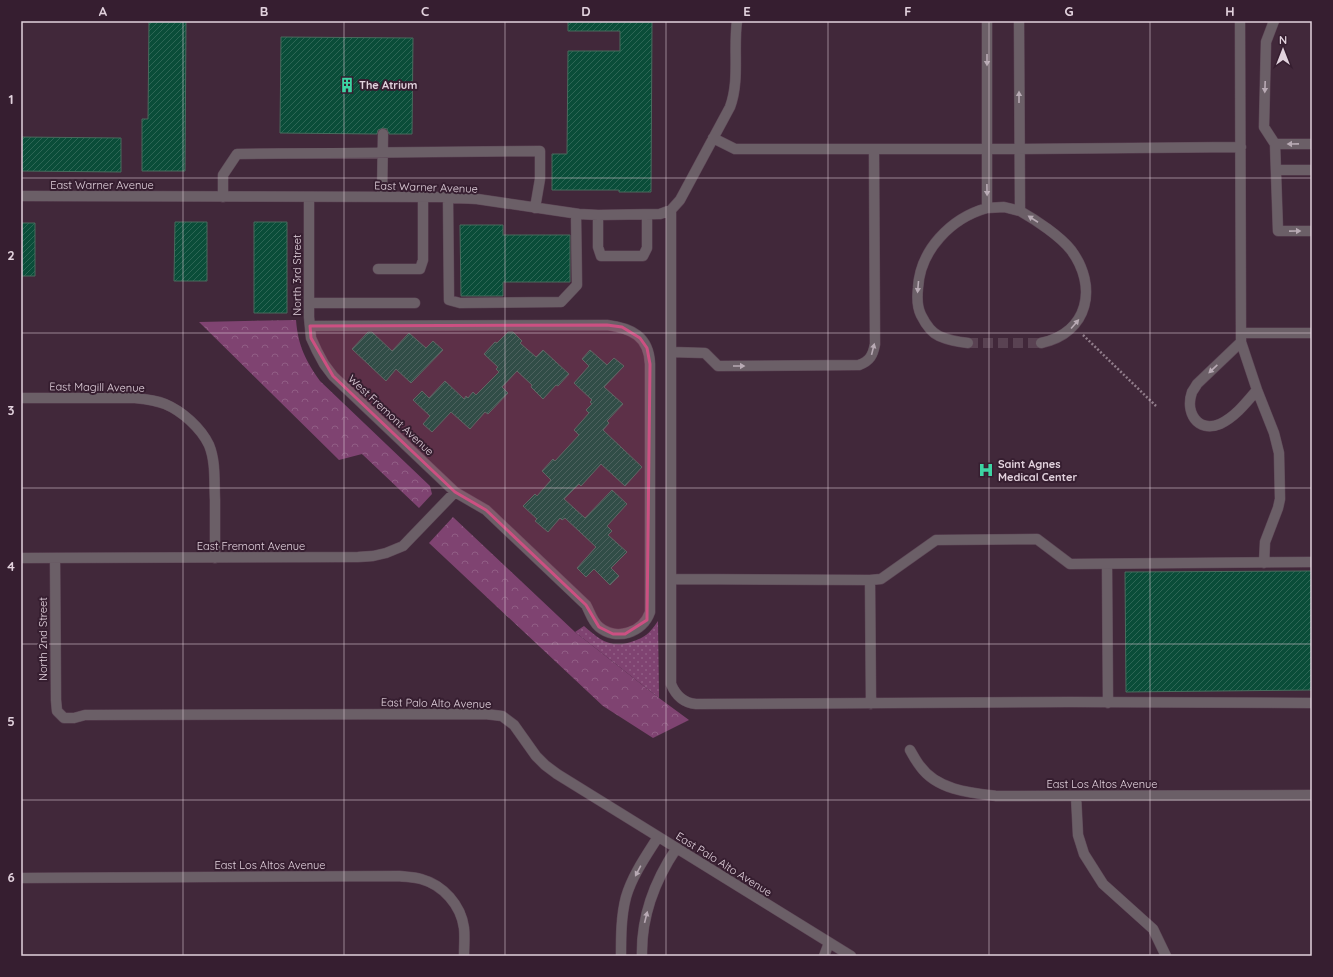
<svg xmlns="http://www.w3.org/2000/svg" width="1333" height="977" font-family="Quicksand,sans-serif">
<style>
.grass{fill:url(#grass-dots)}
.park{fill:url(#park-crowns)}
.building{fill:url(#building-hatch);stroke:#486b5d}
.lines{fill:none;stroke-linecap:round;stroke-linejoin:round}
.minor-tunnel{stroke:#594252;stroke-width:10;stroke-dasharray:10 5;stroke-linecap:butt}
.minor-casing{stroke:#5e4757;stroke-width:11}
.path{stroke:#917d8b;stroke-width:2.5;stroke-dasharray:2 2;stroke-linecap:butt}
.minor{stroke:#6b5f67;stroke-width:10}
.oneway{fill:#b8aab4}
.marked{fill:#cc5082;fill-opacity:0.2;stroke:#cc5082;stroke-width:3;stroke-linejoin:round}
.grid{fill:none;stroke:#e2d2dd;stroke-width:1;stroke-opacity:0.55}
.labels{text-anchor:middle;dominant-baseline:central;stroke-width:4;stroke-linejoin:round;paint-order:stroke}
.poi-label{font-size:11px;font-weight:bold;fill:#e2d2dd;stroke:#361e30;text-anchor:start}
.street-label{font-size:11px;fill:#e2d2dd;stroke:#361e30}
.neatline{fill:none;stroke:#e2d2dd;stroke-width:1.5}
.grid-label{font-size:13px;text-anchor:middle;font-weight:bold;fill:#e2d2dd}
</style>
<defs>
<pattern id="grass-dots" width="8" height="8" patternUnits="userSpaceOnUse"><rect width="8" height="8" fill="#7f4371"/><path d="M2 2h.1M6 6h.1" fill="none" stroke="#915d85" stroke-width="1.8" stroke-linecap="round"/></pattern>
<pattern id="park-crowns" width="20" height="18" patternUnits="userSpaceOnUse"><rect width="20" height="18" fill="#7f4371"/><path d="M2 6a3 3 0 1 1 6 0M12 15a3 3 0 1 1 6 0" fill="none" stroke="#915d85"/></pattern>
<pattern id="building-hatch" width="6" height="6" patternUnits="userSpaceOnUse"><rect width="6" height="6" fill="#0a4d39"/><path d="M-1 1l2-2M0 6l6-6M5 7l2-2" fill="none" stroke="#2d6655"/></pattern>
</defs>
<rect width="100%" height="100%" fill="#41283a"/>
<path class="grass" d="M658,621L659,698L575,632L584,626C599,639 610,649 631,642C646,637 649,634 658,621Z"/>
<path class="park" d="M296,320C298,346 306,361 320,381L430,486L432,494L419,508L362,454L339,460L199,322Z
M453,517L575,632L659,698L689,720L653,738L603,706L429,543Z"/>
<path class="building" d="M149,21H186L185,171H142V119H148Z
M568,21H652L651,192H619V190H552V154H567L568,51H620V31H568Z
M281,37L413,38L412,134H389L387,129L383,128L378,130L377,134L280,133Z
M21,137L121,138V172L21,171Z
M175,222H207V281H174Z
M254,222H287V313H254Z
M21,223H35V276H21Z
M460,225H503V235H570V282H503V296H461Z
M368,332H372L392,351L409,333L426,348L433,341L443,350L411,383L396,369L386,381L352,349Z
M508,332H513L522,341L520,343L536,357L543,350L569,374L558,386L556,385L543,399L531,387L532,385L517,371L502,387L508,393L488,414L485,412L470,429L451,412L432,432L423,424L430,416L413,400L422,391L429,398L445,381L464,399L466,396L468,398L473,392L476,395L499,372L496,369L498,367L484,354L495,342L497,343Z
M590,350L607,365L614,358L624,366L604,387L623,404L607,421L609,423L603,430L642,467L625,486L601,464L581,486L579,484L564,499L585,518L612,490L627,504L607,526L612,531L608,535L627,552L611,568L619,576L610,585L594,569L586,577L577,568L596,547L565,518L562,520L560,518L548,532L535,521L537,519L523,506L535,494L537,496L551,480L542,471L553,459L555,461L579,435L574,430L589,413L586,410L592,404L590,402L592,400L574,383L589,366L582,359Z
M1312,571V690L1126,692L1125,572Z"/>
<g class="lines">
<path class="minor-tunnel" d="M968,343H1041"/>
<g class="minor-casing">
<path id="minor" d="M1019,21L1020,211C1036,220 1060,236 1071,250C1098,286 1089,333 1041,343
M1240,21L1241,342L1257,390L1274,433L1279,453L1280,499L1278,508L1265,542L1264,563
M1274,21L1266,42L1264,127L1275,144L1278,231H1312
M713,138L735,149H1020L1241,147
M1275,144H1312
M1276,170H1312
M21,196L442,197L477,199L579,214L598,215L660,214L671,210L680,200L730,107C740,80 733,50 737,21
M223,197V175L237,154L540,151V179L535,208
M309,197V317L311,338L317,351L324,364L333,376L455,492L486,510L586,605C590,612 592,621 599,627C616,641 643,633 650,612V364C649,336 631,328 607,325L310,326
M382,197L383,134
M448,197L449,300L460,303L561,302L577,285L576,214
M987,208L1004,207L1020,211
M671,210V684C676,696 684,703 696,704L1070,702L1312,703
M598,215V247L601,256H643L647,248V215
M378,269H420L423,260V197
M309,303H415
M1241,333H1312
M1241,342L1197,384C1196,386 1194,389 1192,392C1185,412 1197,433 1220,424C1235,417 1246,403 1257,390
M968,343C958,342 948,340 939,336C930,332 925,323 921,315C917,307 917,297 918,288C920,250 951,218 987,208V21
M671,352L705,353L718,366L859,365C870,361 873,355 875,344L874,149
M21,398H135C145,399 155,400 165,404C182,411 201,428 209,445C216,462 214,482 215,500C215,519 215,538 215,558
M21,558L358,557L373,556L386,553L403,546L455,492
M55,558L56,700L57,711L64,718H74L85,715L485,714L502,716L514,725L536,756L545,765L557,774L851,956
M1107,564L1108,703
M672,579L870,580L871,704
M870,580L881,579L936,540L1037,539L1070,564L1312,562
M910,750C913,755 916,761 920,766C937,790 970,793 997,796L1312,795
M1076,796L1078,835L1084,854L1103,884L1153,929L1166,956
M21,878L399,876C406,877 414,877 421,879C443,885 461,905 464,928C465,937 464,947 464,956
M621,956C621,937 621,916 626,897C632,876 646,856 658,837
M642,956C641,916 654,882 676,849
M824,956L829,943"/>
</g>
<path class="path" d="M1083,335L1156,406"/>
<use href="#minor" class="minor"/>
</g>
<defs><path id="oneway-solid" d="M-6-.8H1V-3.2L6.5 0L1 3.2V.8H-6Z"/></defs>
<g class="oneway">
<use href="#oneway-solid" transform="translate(987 60) rotate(90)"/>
<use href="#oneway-solid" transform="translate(1265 87) rotate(92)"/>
<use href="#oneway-solid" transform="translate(1019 97) rotate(-90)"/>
<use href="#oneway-solid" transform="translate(1293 144) rotate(179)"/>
<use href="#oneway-solid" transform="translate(987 190) rotate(89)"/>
<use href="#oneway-solid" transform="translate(1033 219) rotate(-147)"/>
<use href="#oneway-solid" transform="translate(1295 231) rotate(-1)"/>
<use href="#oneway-solid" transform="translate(918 287) rotate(95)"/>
<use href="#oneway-solid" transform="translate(1075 324) rotate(-49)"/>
<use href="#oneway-solid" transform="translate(873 349) rotate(-76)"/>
<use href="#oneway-solid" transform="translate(739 366)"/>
<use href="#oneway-solid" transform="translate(1213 369) rotate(137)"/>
<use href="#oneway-solid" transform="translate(638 871) rotate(118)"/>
<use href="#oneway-solid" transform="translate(646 917) rotate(-76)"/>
</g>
<path class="marked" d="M607,325L622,327L640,338L647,348L650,364L647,620L625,634H613L599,627L586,605L486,510L455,492L333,376L311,338L310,326Z"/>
<path class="grid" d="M183,21V956M344,21V956M505,21V956M666,21V956M828,21V956M989,21V956M1150,21V956M21,178H1312M21,333H1312M21,488H1312M21,644H1312M21,800H1312"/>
<defs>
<g id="building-bare" transform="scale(1.2)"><path d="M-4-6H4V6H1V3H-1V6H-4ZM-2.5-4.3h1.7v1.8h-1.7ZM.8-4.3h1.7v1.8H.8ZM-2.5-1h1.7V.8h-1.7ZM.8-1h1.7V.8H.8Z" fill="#3dd4a3" stroke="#361e30" stroke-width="2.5" paint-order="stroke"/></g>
<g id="hospital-bare" transform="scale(1.2)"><path d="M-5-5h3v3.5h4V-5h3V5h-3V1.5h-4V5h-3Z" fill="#3dd4a3" stroke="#361e30" stroke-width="2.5" paint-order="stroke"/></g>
</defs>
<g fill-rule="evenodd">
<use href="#building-bare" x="347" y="85"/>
<use href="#hospital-bare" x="986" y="470"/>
</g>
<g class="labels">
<g class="poi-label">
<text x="359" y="85">The Atrium</text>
<text x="998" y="464">Saint Agnes<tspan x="998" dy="13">Medical Center</tspan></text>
</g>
<g class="street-label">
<text x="102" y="185">East Warner Avenue</text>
<text transform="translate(426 187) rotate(2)">East Warner Avenue</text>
<text transform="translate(297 275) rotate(-90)">North 3rd Street</text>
<text transform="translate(97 387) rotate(1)">East Magill Avenue</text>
<text transform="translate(391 415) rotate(43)">West Fremont Avenue</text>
<text x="251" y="546">East Fremont Avenue</text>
<text transform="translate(43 639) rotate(-90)">North 2nd Street</text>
<text transform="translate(436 703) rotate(1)">East Palo Alto Avenue</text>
<text x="1102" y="784">East Los Altos Avenue</text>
<text transform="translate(724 864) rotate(32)">East Palo Alto Avenue</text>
<text x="270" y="865">East Los Altos Avenue</text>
</g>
</g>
<rect width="1333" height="977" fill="none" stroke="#361e30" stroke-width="44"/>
<g transform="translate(1283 50)" stroke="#361e30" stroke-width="3" paint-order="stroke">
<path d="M0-3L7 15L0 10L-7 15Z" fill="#e2d2dd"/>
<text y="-6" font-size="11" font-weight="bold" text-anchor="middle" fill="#e2d2dd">N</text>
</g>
<rect x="22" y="22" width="1289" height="933" class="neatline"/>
<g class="grid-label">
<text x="103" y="16">A</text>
<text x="264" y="16">B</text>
<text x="425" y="16">C</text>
<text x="586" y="16">D</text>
<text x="747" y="16">E</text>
<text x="908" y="16">F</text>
<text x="1069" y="16">G</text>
<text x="1230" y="16">H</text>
<text x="11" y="104">1</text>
<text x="11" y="260">2</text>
<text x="11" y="415">3</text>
<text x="11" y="571">4</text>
<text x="11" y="726">5</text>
<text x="11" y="882">6</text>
</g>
</svg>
